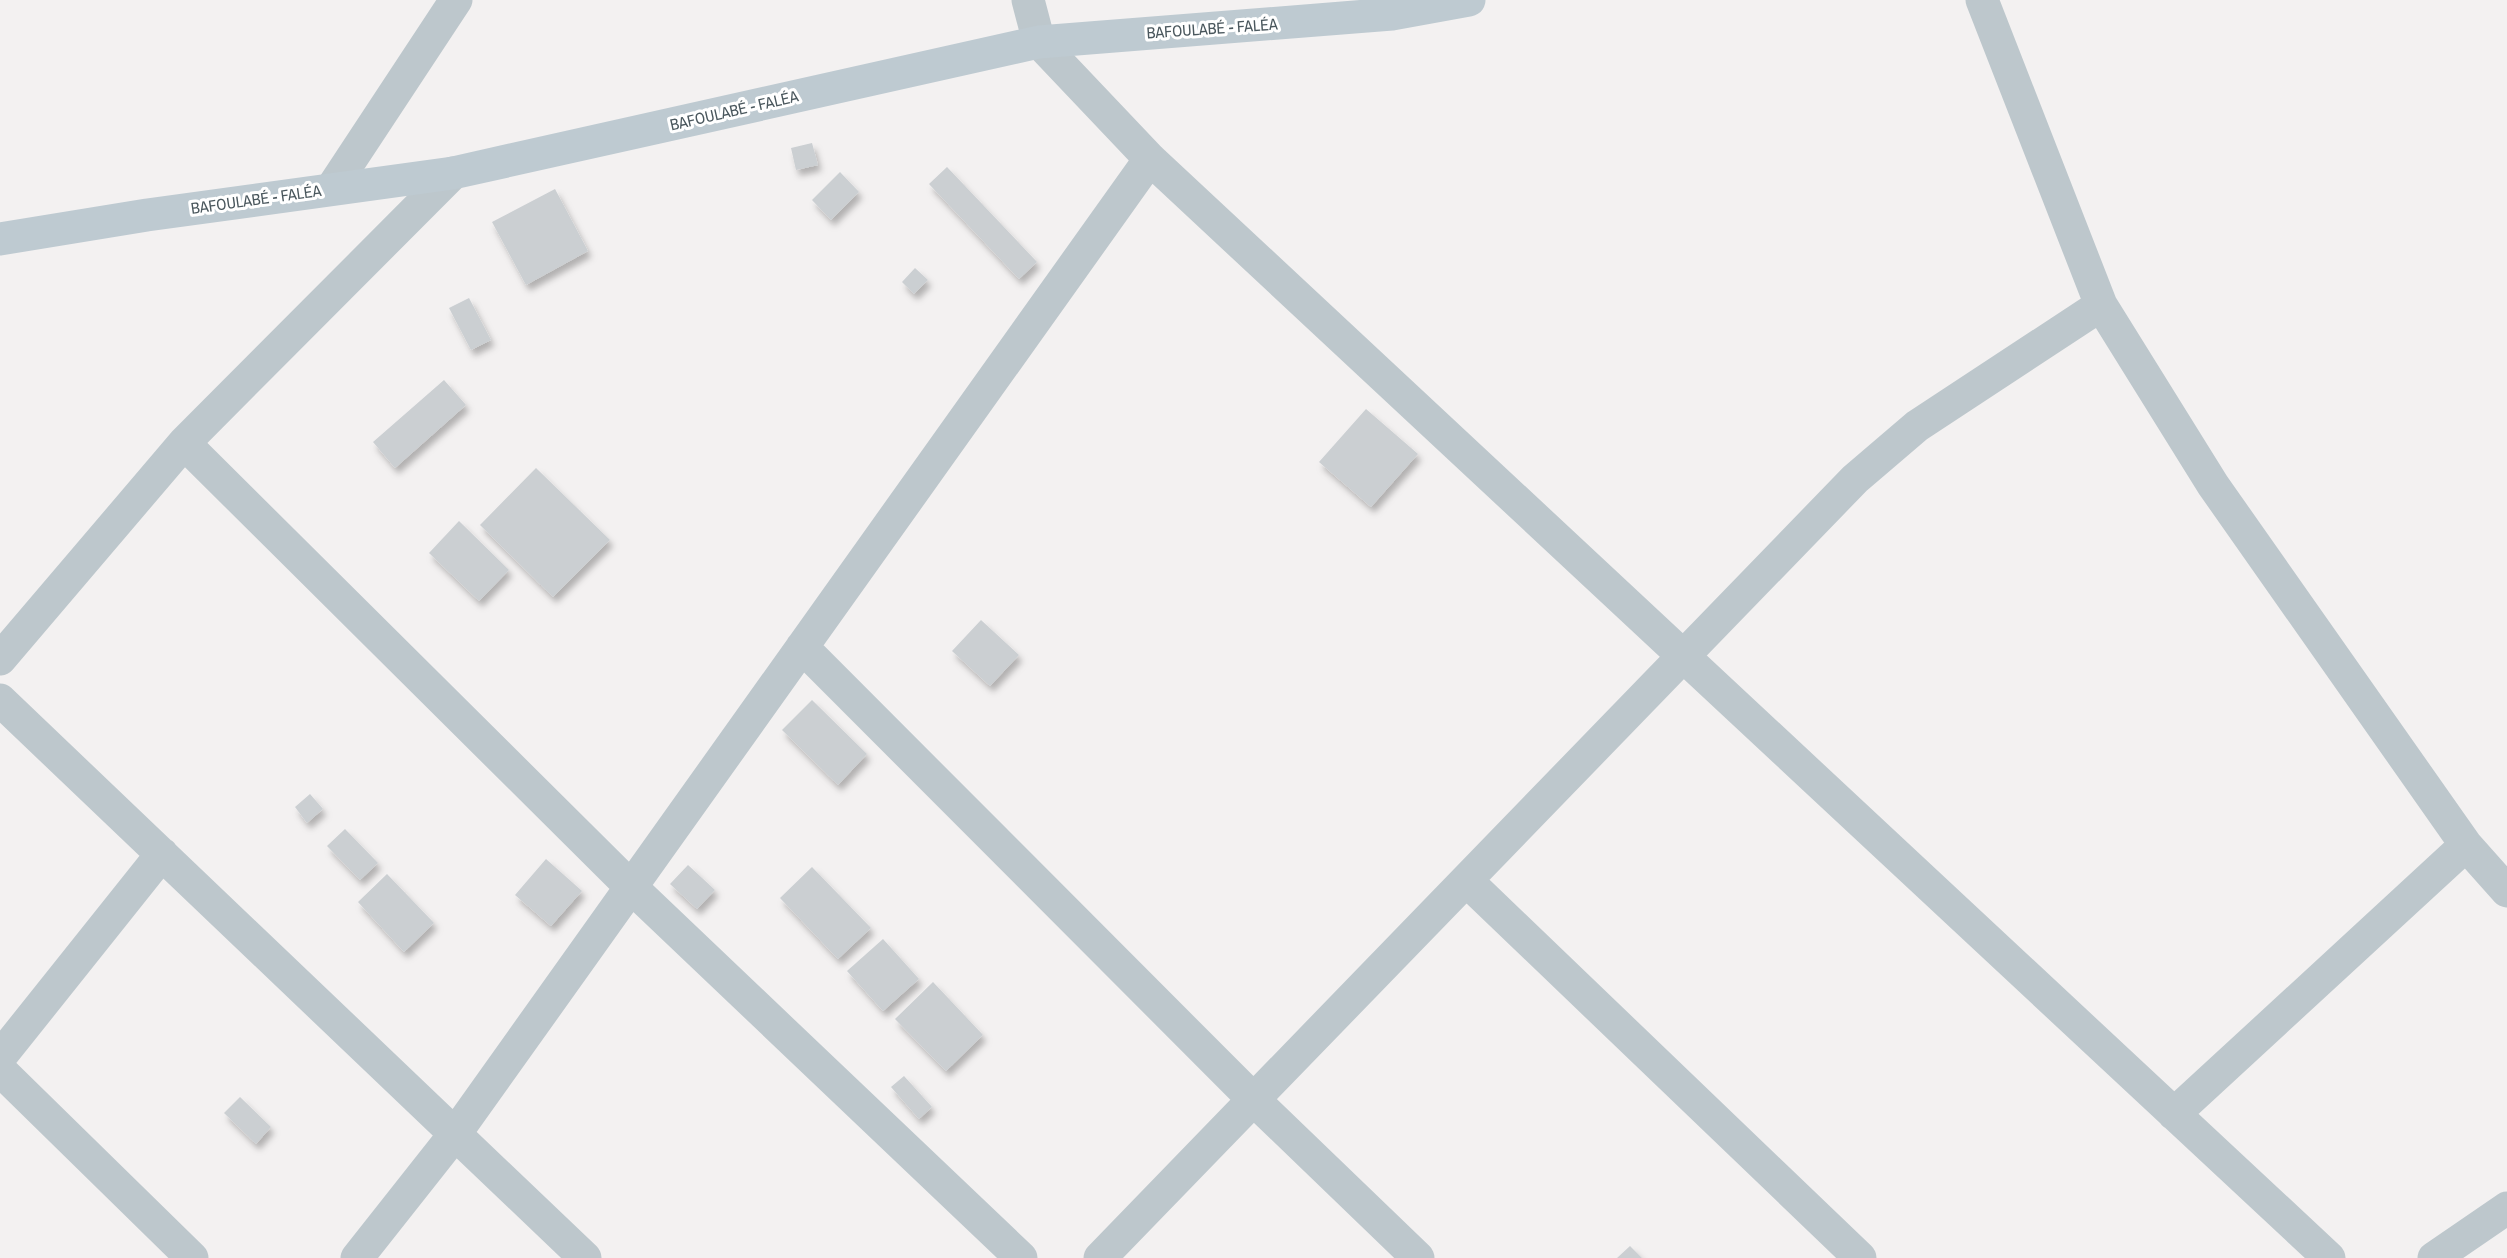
<svg xmlns="http://www.w3.org/2000/svg" width="2507" height="1258" font-family="'Archivo Narrow',sans-serif">
<style>
.building{fill:#cbcfd2;filter:url(#shadow)}
.lines{fill:none;stroke-linecap:round;stroke-linejoin:round}
.minor{stroke:#bdc7cc;stroke-width:33}
.secondary{stroke:#becad1;stroke-width:33}
.labels{text-anchor:middle;dominant-baseline:central;stroke-width:6;stroke-linejoin:round;paint-order:stroke}
.street-label{font-size:16px;fill:#4a575d;stroke:#fff}
</style>
<defs>
<filter id="shadow"><feDropShadow dx="3.5" dy="6" stdDeviation="3" flood-color="#0004"/></filter>
</defs>
<rect width="100%" height="100%" fill="#f3f1f1"/>
<path class="building" d="M812,143L818,165L796,170L791,148Z
M947,167L1037,262L1019,279L929,184Z
M840,172L859,192L831,220L812,200Z
M555,189L588,251L526,285L492,222Z
M915,268L928,280L914,294L902,282Z
M469,298L491,340L471,350L449,308Z
M444,380L466,405L395,468L373,442Z
M1366,409L1418,454L1371,507L1319,462Z
M536,468L610,540L553,597L480,525Z
M459,521L509,570L479,601L429,553Z
M981,620L1019,655L990,686L952,651Z
M812,700L867,754L838,785L782,730Z
M310,794L323,809L307,823L295,807Z
M345,829L378,863L360,880L327,846Z
M546,859L582,891L551,926L515,895Z
M688,865L715,890L697,909L670,884Z
M812,867L871,928L838,959L780,898Z
M387,874L434,923L404,952L358,902Z
M883,939L919,979L883,1011L847,971Z
M933,982L983,1035L946,1071L895,1019Z
M904,1076L932,1107L919,1119L891,1087Z
M240,1097L271,1127L256,1144L224,1113Z
M1630,1246L1642,1258H1617Z"/>
<g class="lines">
<path class="minor" d="M1028,0L1039,42L1150,159L2329,1258
M1982,0L2101,305L2213,485L2466,845L2507,891
M332,188L456,0
M184,443L631,887L1021,1258
M802,647L1254,1100L1418,1258
M0,659L184,443L453,173
M0,700L585,1258
M1467,881L1860,1258
M0,1057L162,854
M0,1070L192,1258
M2174,1114L2466,845
M357,1258L455,1134L1150,159
M1100,1258L1855,479L1917,426L2101,305
M2434,1258L2507,1208"/>
<path class="secondary" d="M0,239L147,215L453,173L1039,42L1392,14L1469,0"/>
</g>
<g class="labels">
<g class="street-label">
<text transform="translate(1212 28) rotate(-4)">BAFOULABÉ - FALÉA</text>
<text transform="translate(734 110) rotate(-13)">BAFOULABÉ - FALÉA</text>
<text transform="translate(256 199) rotate(-8)">BAFOULABÉ - FALÉA</text>
</g>
</g>
</svg>
